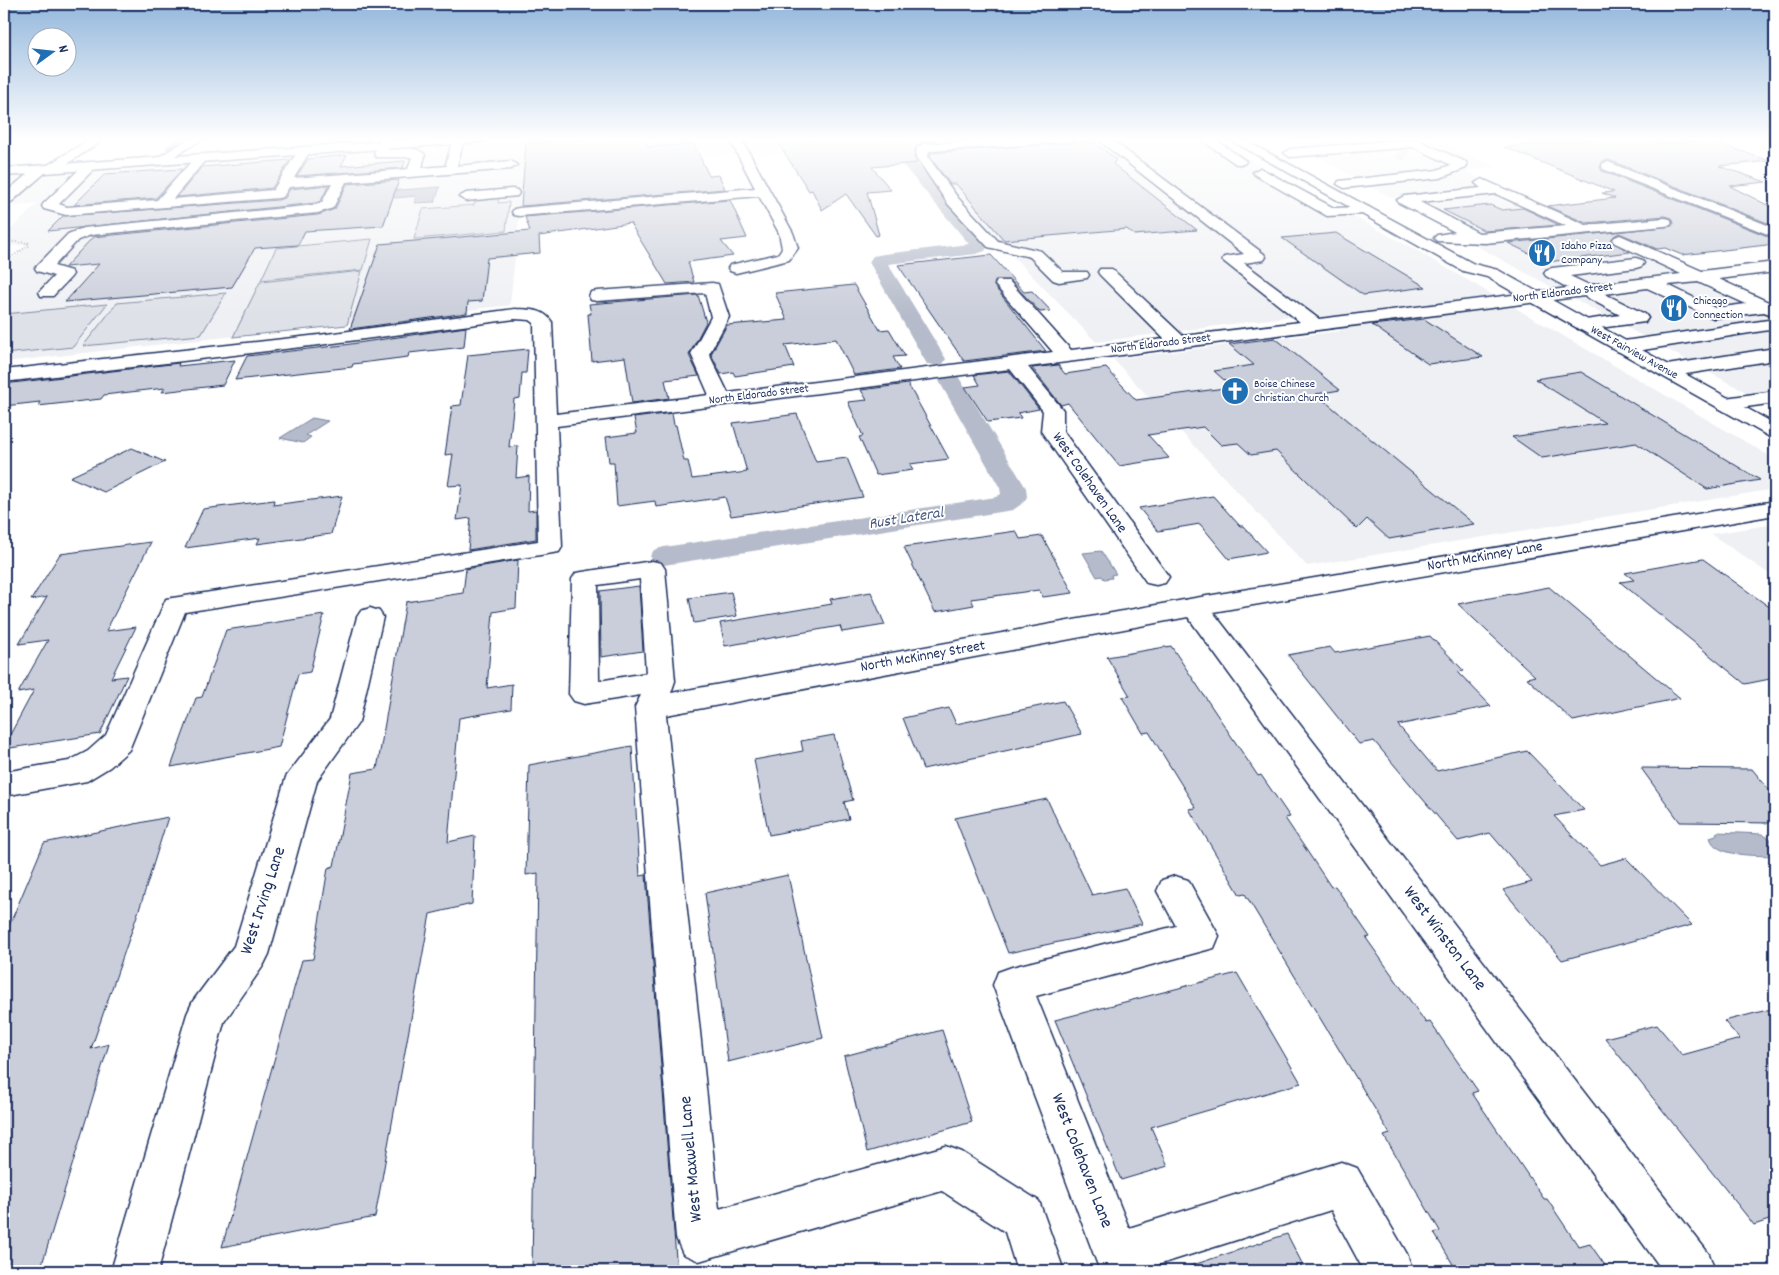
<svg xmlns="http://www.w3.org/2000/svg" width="1779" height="1275" font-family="Dekko,sans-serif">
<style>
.built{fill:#eff0f4}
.green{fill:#dee1e7;stroke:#7c88a2}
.water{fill:#b5bbca;stroke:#77839f}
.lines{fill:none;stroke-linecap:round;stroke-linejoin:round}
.stream{stroke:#77839f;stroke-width:4.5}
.canal{fill:#b5bbca;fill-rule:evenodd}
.building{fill:#caceda;stroke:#1b2f5e}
.minor-tunnel{stroke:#d1d5df;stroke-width:14;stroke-dasharray:14 7;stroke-linecap:butt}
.minor-casing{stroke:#1b2f5e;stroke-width:3}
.major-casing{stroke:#1b2f5e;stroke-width:3}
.path{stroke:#1b2f5e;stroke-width:2;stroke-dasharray:0.5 2.5;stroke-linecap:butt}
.minor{fill:#fff;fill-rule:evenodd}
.major{fill:#fff;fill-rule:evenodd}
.labels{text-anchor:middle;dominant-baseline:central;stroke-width:4;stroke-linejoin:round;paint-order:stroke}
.far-poi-label{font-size:12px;fill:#1b2f5e;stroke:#fff;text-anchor:start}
.far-street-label{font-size:12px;fill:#1b2f5e;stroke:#fff}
.street-label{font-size:15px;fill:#1b2f5e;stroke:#fff}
.water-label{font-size:16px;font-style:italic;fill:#49597e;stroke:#fff}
.near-street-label{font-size:18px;fill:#1b2f5e;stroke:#fff}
</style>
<rect width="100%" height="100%" fill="#fff"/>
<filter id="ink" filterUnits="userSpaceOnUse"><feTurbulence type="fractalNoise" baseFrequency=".02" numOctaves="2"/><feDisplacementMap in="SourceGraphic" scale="10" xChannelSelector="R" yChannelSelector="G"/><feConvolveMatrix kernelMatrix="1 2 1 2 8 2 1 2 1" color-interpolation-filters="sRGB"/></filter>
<g filter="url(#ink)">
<path class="built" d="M314,138H397L310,145Z
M555,138H835L843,148L758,155L755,152L524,170L510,305L4,362V267L27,245L4,246V236L37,204L4,207V178Z
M899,138H1209L1414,249L1775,459V489L1307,566L1113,359L1341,331L1316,313L1096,342Z
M1288,138H1429L1497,167L1464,171L1775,314V408L1469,242L1452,229L1360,181Z
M1775,524V578L1711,534Z"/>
<path class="green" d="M499,197L498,203L509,202L506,231L414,239L423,209L474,205L475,199Z
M372,239L363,270L261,280L276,248Z
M362,271L347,325L233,337L260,282Z
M226,293L201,335L83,346L117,303Z
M107,304L73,347L4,354V314Z"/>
<path class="water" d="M440,187L435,202L414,203L416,196L384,199L387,191Z
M312,418L328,421L306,435L311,437L303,443L280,438Z
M1101,551L1116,574L1111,575L1112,578L1104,579L1102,576L1097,577L1083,553Z
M1717,832L1762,834L1775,842V856C1758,855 1714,858 1710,837L1716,835Z"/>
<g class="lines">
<path class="stream" d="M168,148L183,138"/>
<path class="canal" d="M898,146L903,147L988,245L985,251L976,254L888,264L946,359L943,364L935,365L927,364L924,359L869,262L873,256L884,254L969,244L893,153L891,150L893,147Z
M950,374L958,376L961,381L1026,488L1027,497L1023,503L1013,510L664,565L654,562L650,556L654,550L664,547L996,497L1001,494L1000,488L939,381L942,376Z"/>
</g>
<path class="building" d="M602,138H645L648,147L694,144L709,176L719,175L725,189L521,206L526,143Z
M775,138H935V141L923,142L916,146L914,157L917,163L872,167L891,190L867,192L879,235L876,236L846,194L822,210L812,190L809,191Z
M1605,138H1644L1663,144L1708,140L1770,161L1719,166L1766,182L1730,186L1775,209V226L1609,160L1603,161L1600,167L1602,171L1775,239V244L1682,255L1665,248L1657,249L1619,233L1614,236L1611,241L1630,252L1547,262L1508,243L1672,226L1674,223L1672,218L1665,216L1586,223L1547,206L1615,198L1602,193L1614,192L1504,147Z
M1092,141L1116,159L1113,164L1197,230L1134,235L1127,229L1004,240L956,184H950L930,157L931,153Z
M347,155L341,166L405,161L403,168L297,176L308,159Z
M290,160L272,188L177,197L202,167Z
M182,169L156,198L74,205L105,174Z
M399,180L383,226L305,231L298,245L255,248L232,287L65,302L99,264L65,267L93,237L318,215L335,209L347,184Z
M329,185L321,201L315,203L48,231L63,216L278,200L285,198L290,189Z
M730,200L747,238L721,241L733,256L688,262L694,282L667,284L630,223L539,236L540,253L487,258L482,301L468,302L467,313L350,329L380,244L530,231L525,217Z
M1490,205L1502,210L1523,208L1559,225L1485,231L1443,210Z
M1336,233L1426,287L1363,295L1282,238Z
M991,255L1024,292L1032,291L1051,311L1040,312L1010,280H995L994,286L1046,351L964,361L898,265Z
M854,285L880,330L889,329L905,356L893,357L900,369L854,375L836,339L785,345L794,367L735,376L733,372L721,374L711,354L727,325L787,320L775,293Z
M698,295L706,322L689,355L699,376L665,380L669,398L632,403L625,357L592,361L588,314H591L589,304Z
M1424,319L1483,357L1428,364L1372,325Z
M466,327L464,347L409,353L408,357L353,364L352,367L235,380L247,356L344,345Z
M1275,338L1340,390L1316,394L1474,524L1389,539L1367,519L1357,529L1276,451L1251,455L1238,443L1221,445L1203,427L1148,435L1169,458L1119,466L1068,403L1061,405L1032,368L1058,365L1065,374L1106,368L1136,400L1232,387L1214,371L1254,365L1229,344Z
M528,349L526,373H522L520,398L514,399L509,447L518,446L516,478L529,476L528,511L536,510V539L468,550L471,518L457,520L462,485L448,486L453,454L445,455L452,406L461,405L468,355Z
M235,360L223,385L162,392L165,388L104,395L101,399L38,406L40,402L4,406V384L179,363L178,366Z
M1009,371L1039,409L1018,413L1021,418L988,422L965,387L980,385L974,375Z
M1581,372L1760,480L1707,489L1636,443L1542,458L1512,437L1605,423L1535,379Z
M908,384L949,459L910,464L913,470L876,475L859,437L863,436L848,402L867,400L861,390Z
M672,413L674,425H676L684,461H688L692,479L747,472L733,423L797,414L816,462L847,458L863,497L731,516L725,497L656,507L655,501L617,506L614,462H609L606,437L637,433L634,418Z
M132,448L165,462L104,492L70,477Z
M342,496L331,534L257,544L260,538L185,548L203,509L274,500L273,505Z
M1213,496L1240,526H1243L1267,552L1229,559L1200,524L1158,531L1139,508Z
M1016,531L1020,539L1042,536L1073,593L1043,597L1039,590L971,599L974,605L935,612L904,547Z
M151,542L106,631L136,627L111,678L127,676L100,734L4,749V746L34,690L18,693L48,640L19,644L47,597L31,600L60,554Z
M1703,559L1775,611V678L1745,684L1620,582L1634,580L1625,573Z
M518,560L516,608L493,612L487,688L512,684L511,709L459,718L448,842L475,836L472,904L430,914L375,1217L222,1247L302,960L313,959L328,868L334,866L352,773L377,769L406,602L463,593L466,569Z
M639,586L643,651L601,657L600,591Z
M1549,587L1593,624H1592L1680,698L1573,721L1527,678L1535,676L1458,604Z
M731,592L737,616L694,623L689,598Z
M871,592L885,625L842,632L840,626L725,646L720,623L832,604L830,599Z
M324,615L310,672L298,674L279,747L171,767L196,698L202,697L226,630Z
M1430,636L1464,671L1458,672L1491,706L1398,725L1437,771L1527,751L1584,810L1554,816L1600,865L1626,858L1692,925L1562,960L1503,890L1532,882L1490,833L1458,841L1374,741L1359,744L1288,655L1330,647L1335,653Z
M1171,646L1258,776L1261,775L1290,817L1285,818L1331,887L1335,886L1370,937L1366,938L1426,1023L1430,1022L1478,1091L1472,1093L1544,1199H1547L1579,1247L1590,1244L1609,1271H1457L1434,1233L1440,1231L1384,1136L1390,1134L1245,894L1240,895L1189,809L1196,808L1149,732L1143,733L1122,697L1130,696L1107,657Z
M1063,701L1082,734L923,769L903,718L949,708L956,724Z
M834,735L853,800L844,802L849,819L769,835L754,760L803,751L801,741Z
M632,746L640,876L646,875L677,1271H532L538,873L526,875L529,765Z
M1641,768L1752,769L1775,797V823L1680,822Z
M1047,799L1092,895L1125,888L1142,924L1008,953L955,818Z
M168,817L141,904L91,1049L109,1044L40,1271H4V938L44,843Z
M788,875L823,1038L728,1062L705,893Z
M1237,973L1301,1083L1151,1127L1168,1166L1121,1180L1055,1020Z
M1775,1008V1218L1754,1225L1605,1038L1657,1025L1682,1055L1740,1039L1724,1021Z
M942,1030L972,1122L867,1152L844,1056Z
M1287,1234L1306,1271H1188L1187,1267Z"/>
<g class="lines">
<path class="minor-tunnel" d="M1398,151L1407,155"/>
<g class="minor-casing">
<path id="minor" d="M92,138H106L55,172H46L9,204L4,205V194L37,166H46Z
M190,138H204L162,164H154L152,161Z
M380,138H392L388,150C399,150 417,145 425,155L422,168L447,166L446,164L453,138L464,139L457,166L511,161L517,165L511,169L346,182L333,208L318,213L91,235L78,240L54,266L71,271L73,274L71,277L53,296H41L39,292L54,276L37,271L35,268L68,234L83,228L316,205L322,202L332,183L289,187L283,197L278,198L66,215L44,209L42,206L44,203L86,163H96L97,166L59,204L67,207L157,200L197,155L201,154L207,158L173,199L273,190L300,148L304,147L310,151L294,178L408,169L412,157H376L374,154Z
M729,138H741L793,233L798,248L789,260L736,273L730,271L728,268L730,265L778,254L782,248L779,233L759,196L519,216L514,215L512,212L514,209L519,208L755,188Z
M1020,138H1075L1069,142L929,151L928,157L958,198L998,241L1041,251L1063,272H1087L1089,275L1087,278L1059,282L1053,280L1030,257L988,247L948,204L916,157L917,148L923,144Z
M1096,138H1109L1264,254L1266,257L1264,260L1244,263L1319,319L1568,288L1546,276L1544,273L1546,270L1552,268L1636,258L1642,260L1644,263L1642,266L1636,268L1570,276L1589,285L1681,274L1615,243L1612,240L1615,237L1620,235L1702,271L1775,262V272L1719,279L1775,305V316L1764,312L1713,318L1647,288L1605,294L1645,314L1648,318L1645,322L1584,330L1578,329L1575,325L1578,321L1620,315L1584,296L1028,367L1063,410V431L1169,577L1165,583L1156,585L1147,583L1041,431L1043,411L1010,369L557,426L562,547L559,552L185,612L129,750L110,767L87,781L4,796V772L69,761L88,751L106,735L166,599L538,541L534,323L530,320L515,319L319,345L4,382V370L319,335L515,309C530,310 543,308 552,322L556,414L709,395L691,354L711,317L705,293L597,301L591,300L589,296L591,292L597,291L712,283L718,284L729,317L709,354L728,393L1053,352L995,285L997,281H1009L1071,350L1164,339L1100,275L1098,272L1100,269H1112L1183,336L1300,322L1222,260L1224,257L1244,254ZM1698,282L1746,304L1715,308L1668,285Z
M1199,138H1213L1246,161L1244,164H1236Z
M1416,139L1466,162L1467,165L1466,168L1440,178L1344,188L1337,184L1339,181L1437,170L1451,165L1414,147L1290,157L1284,153L1290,149Z
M1608,162L1775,228V237L1603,169L1602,166L1603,163Z
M1260,168L1334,208L1369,207L1371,210L1369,213L1364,214L1327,216L1255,175L1253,172Z
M1482,179L1586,225L1665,218L1670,219L1672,222L1670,225L1665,226L1485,243L1437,241L1434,238L1437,235L1455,232L1399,203L1397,200L1404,196L1481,188L1475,183ZM1496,194L1566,226L1479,233L1420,202Z
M512,189L517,190L519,193L517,196L466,201L459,197L466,193Z
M1775,319V329L1624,353L1617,351L1615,347L1617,343L1624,341Z
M1775,348V360L1667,377L1660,375L1657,371L1660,367L1667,365Z
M1775,391V403L1725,410L1718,408L1715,404L1718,400L1725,398Z
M1775,501V515L1213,612L1709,1254L1715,1271H1663L1188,617L666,715L719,1209L946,1146L962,1152L1039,1201L1064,1271H1017L1005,1232L942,1191L699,1261L683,1254L676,1238L635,707L641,695L584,704L574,701L569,694L572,579L576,573L652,561L661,563L665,569L675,681L671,693L1195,598ZM640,579L646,673L599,681L598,585Z
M370,608L379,611L383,617L359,722L317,781L269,954L263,966L224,1022L158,1271H111L187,1014L193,1001L234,946L286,777L330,719L357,617L361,611Z
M1175,876L1188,880L1219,936L1214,948L1036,996L1129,1228L1341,1162L1357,1168L1407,1254L1413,1271H1364L1331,1210L1139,1271H1100L993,985L998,972L1012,967L1176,926L1157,891L1162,880Z"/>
</g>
<g class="major-casing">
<path id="major" d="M434,138H487L481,142L4,176V168Z
M1227,138H1241L1474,264L1498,270L1775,424V438L1768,436L1487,277L1463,271Z"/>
</g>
<path class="path" d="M4,241L28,243L29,245L4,262"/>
<use href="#minor" class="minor"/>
<use href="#major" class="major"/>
</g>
</g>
<linearGradient id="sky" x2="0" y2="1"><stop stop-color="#93b7dc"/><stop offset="0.44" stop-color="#fff"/><stop offset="1" stop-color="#fff" stop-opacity="0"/></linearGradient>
<rect width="1779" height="316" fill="url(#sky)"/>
<defs>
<g id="restaurant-disc" transform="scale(1.4375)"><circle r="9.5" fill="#1f6fb2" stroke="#fff"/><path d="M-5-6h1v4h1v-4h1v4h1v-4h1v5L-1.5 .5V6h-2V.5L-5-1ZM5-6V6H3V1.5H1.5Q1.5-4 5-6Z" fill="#fff"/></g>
<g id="church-disc" transform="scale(1.4375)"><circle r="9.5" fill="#1f6fb2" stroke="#fff"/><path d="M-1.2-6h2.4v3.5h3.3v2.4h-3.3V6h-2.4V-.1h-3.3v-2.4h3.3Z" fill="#fff"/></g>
</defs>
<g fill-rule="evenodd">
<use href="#restaurant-disc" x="1542" y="253"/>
<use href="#restaurant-disc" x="1674" y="308"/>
<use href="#church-disc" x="1235" y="391"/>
</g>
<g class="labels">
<g class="far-poi-label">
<text x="1561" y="246">Idaho Pizza<tspan x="1561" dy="14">Company</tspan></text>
<text x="1693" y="301">Chicago<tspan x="1693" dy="14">Connection</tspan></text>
<text x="1254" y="384">Boise Chinese<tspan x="1254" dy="14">Christian Church</tspan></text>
</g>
<g class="far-street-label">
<text transform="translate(1563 293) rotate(-7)">North Eldorado Street</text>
<text transform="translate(1161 344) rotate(-7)">North Eldorado Street</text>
<text transform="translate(1634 353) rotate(29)">West Fairview Avenue</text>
<text transform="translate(759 395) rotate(-7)">North Eldorado Street</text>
</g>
<g class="street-label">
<text transform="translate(1089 483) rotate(55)">West Colehaven Lane</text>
<text transform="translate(1485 557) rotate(-10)">North McKinney Lane</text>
<text transform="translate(923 657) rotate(-10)">North McKinney Street</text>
</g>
<g class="water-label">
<text transform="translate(906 519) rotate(-9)">Rust Lateral</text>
</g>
<g class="near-street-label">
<text transform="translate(264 901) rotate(-72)">West Irving Lane</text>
<text transform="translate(1444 939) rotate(53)">West Winston Lane</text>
<text transform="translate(692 1159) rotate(-95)">West Maxwell Lane</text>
<text transform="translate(1081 1161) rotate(69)">West Colehaven Lane</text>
</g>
</g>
<rect width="1779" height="1275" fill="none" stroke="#fff" stroke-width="20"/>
<rect x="10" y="10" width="1759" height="1255" fill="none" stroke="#1b2f5e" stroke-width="2" filter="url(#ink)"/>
<g transform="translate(52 52) rotate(75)"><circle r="24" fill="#ffffff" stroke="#a4acbf"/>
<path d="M0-4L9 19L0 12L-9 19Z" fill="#1f6fb2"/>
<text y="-8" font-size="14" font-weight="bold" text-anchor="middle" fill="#1b2f5e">N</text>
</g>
</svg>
